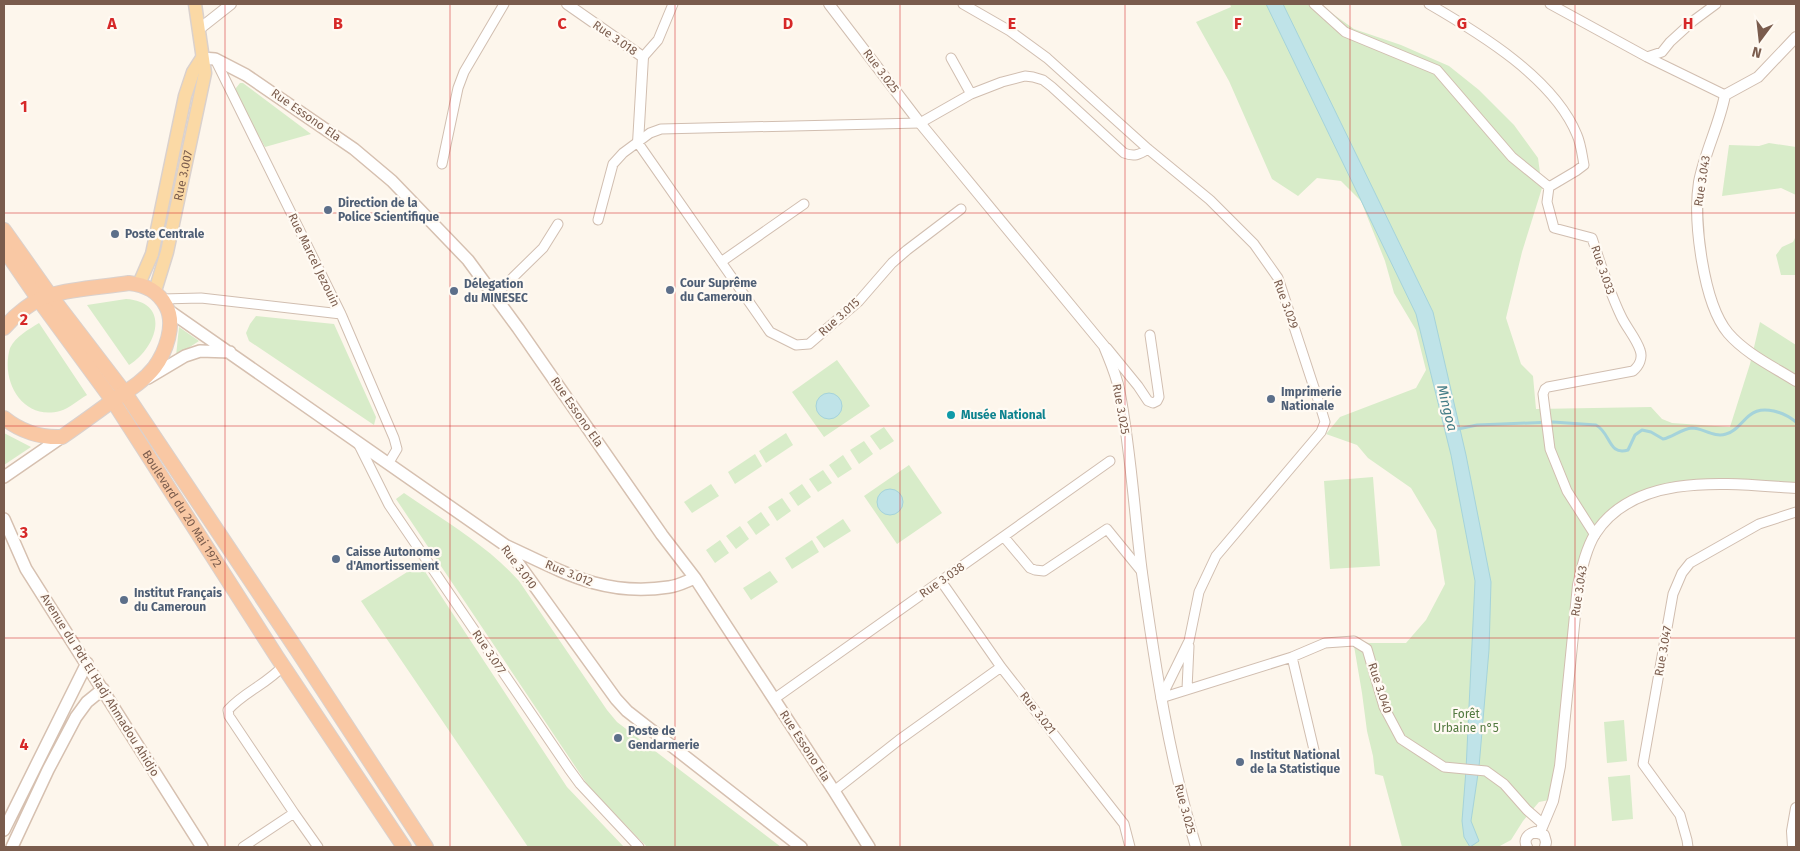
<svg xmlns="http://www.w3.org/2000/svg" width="1800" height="851" font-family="'Fira Sans',sans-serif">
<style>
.green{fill:#d8ecc9}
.water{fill:#bfe3e8;stroke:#a5d3da}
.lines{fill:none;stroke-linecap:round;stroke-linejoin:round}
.stream{stroke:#a5d3da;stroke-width:3}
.minor-casing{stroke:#d1beb0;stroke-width:11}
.tertiary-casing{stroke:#d1beb0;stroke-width:12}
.secondary-casing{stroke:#d6c0b0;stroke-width:14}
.primary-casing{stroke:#dad1cd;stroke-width:15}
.trunk-casing{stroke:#dad1cd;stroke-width:16}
.minor{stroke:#fff;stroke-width:9}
.tertiary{stroke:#fff;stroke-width:10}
.secondary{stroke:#fff;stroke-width:11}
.primary{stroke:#fbd9a5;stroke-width:12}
.trunk{stroke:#f9c8a4;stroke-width:14}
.grid{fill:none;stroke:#d62828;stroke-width:1;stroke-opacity:0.55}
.service-dot{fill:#5c6f8a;stroke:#fffaf3;stroke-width:2}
.culture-dot{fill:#0f9aa8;stroke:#fffaf3;stroke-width:2}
.labels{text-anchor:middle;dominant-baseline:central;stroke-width:4.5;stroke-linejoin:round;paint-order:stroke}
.street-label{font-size:12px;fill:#7a5c4d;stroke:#fffaf3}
.service-label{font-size:12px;font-weight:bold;fill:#4e5e75;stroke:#fffaf3;text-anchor:start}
.culture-label{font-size:12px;font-weight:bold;fill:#0d838f;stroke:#fffaf3;text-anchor:start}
.park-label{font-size:12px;fill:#537a41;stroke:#fffaf3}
.water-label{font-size:14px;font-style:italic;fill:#437c86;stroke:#fffaf3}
.grid-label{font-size:16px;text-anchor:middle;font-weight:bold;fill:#d62828;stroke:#fffaf3;stroke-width:4.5;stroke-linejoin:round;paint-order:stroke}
</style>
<rect width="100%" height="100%" fill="#fdf6ec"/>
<path class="green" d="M1230,4H1319L1354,29L1401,45L1449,66L1479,90L1514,125L1538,158L1542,188L1522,252L1506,318L1521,364L1533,376L1536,409L1651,407L1662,419L1672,423L1730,427L1750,364L1760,322L1796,345V489L1723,484L1657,492L1609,519L1586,559L1554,799L1539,802L1523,821L1511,840L1498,847H1402L1383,776L1375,774L1373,756L1367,731L1362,693L1353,640L1369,643H1406L1426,620L1445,584L1436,530L1411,488L1368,458L1357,445L1326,434L1340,417L1416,388L1426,370L1416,330L1394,293L1385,261L1361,201L1341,181L1317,178L1298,196L1272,179L1229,81L1196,22L1231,7Z
M240,83H243L311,134L265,147L235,94L236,88Z
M1769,143L1796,147V195L1781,188L1722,196L1729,145L1759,146Z
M1795,238L1796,275H1781L1776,255L1782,247L1793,242Z
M126,299C172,302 157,348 129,365L87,305Z
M256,316L334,324L376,417L374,425L249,341L246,333L250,324Z
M39,323L87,395C78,400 70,408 60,411C23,421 0,382 10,348C16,336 28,330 39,323Z
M179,327L199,341L176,356Z
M837,360L870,406L824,437L792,392Z
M884,427L894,441L880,450L870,436Z
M4,433L31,447L4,465Z
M786,433L793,445L766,463L759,451Z
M864,441L873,454L859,464L850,450Z
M755,454L762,466L735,484L728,472Z
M843,455L852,469L838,478L829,465Z
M909,465L942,513L897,544L864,496Z
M823,470L832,483L818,492L809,479Z
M1373,477L1380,566L1330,569L1324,481Z
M711,484L719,496L692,513L684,502Z
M802,484L811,497L798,506L789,493Z
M404,493C443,520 487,545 519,581L607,710L617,722L781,847H647L589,787L396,499Z
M782,498L791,511L777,521L768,507Z
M761,512L770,525L756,535L747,522Z
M843,519L851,531L824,548L816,537Z
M740,526L749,539L736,549L726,536Z
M720,540L729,553L715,563L706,550Z
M812,540L819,552L792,569L785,558Z
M420,564L567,787L624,847H528L361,601Z
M770,571L778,582L751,600L743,588Z
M1624,720L1627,761L1607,763L1604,722Z
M1630,775L1633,819L1612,821L1608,777Z"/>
<path class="water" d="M1266,4H1283L1433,312L1466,455L1491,582L1489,650L1479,767L1471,821L1479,841L1470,847L1464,837L1462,821L1466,770L1475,581L1451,455L1416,314Z
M816 406a13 13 0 1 1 26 0a13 13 0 1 1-26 0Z
M877 502a13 13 0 1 1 26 0a13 13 0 1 1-26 0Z"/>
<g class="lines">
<path class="stream" d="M1458,429L1477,425L1553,422L1596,425C1611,433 1608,456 1628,450L1635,435L1642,430L1651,432L1663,439C1673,437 1681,429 1692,428C1703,428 1714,438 1726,434C1736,432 1742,421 1750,415C1763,404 1785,413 1796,422"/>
<g class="minor-casing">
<path id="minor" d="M963,4L1010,31L1047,58L1148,149L1210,200L1254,244L1278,278L1322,412L1325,422L1321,432L1216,556L1199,592L1189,641L1161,698
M1314,4L1345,32L1437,70L1512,157L1549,187
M1429,4C1479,33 1554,78 1577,135C1581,144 1582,155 1584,165L1576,171L1549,187L1547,202L1554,228L1592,238C1601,265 1609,291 1621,316C1626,327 1636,338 1640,350C1643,358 1639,366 1633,371L1548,387L1545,389L1543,394L1550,449L1567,491L1595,535
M1550,4L1647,57L1725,95
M643,57L658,40L673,4
M1647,57L1662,52L1670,42L1693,21L1716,4
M951,58L971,94
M215,59L341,314L394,438L397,449L388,464
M638,143L770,332L796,345L809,344L859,301L892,263L907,250L961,209
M442,164L458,88L464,72L504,4
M598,220L613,164L623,153L650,133L661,129L920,123L971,94L1002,82L1025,76L1033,77L1043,80L1052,87L1124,153C1134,157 1139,155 1148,149
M721,262L804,204
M494,296L543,248L558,224
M162,299L201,298L341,314
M1107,348L1138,386L1148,401L1153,403L1157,401L1159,397L1150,335
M358,443L389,505L569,769L580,784L639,847
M1004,537L1030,568L1035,570L1044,571L1107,529L1142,572
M941,581L1001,667L1124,824L1130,847
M1292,657L1314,750
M1187,689L1189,646
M1161,698L1292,657L1325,643L1354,641L1367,649L1384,707L1401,739L1444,767L1486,771L1504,784L1527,810L1543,824
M774,699L1110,461
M834,791L899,740L1001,667
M294,813L318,847
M243,847L294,813L229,716L228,710C244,692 267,684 283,666
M1688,847L1687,840L1680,815L1643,764L1673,594L1682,573L1690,563L1759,524L1796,512"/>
</g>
<g class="tertiary-casing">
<path id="tertiary" d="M567,4L643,57L638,143
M829,4L920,123L1104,346C1109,359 1116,374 1119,389C1131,449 1134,511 1142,573C1155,665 1169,758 1196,847
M198,30L231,4
M1796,37L1758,77L1725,95C1719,126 1705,151 1699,182C1693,220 1703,303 1728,333C1746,354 1774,367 1796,381
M1540,832L1553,801L1560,766L1578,585C1582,568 1586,549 1595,534C1636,470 1732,484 1796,488
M1527,847C1523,839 1528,834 1535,832L1544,835L1546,842L1545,847
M1793,847L1792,831L1796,808"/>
</g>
<g class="secondary-casing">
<path id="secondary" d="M202,58L215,59L246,75L354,149L392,181L468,260L518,328L662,535L695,578L834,791L869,847
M168,310L505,545L616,699L627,711L801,847
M148,378L185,356L200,351L230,352
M4,477L62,437
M4,519L26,569L202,847
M507,546C563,572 604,597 669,587C678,586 687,581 695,578
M4,830L87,663
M12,847L48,770L76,717L87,702L103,689"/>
</g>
<g class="primary-casing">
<g id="primary">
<path d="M139,284L152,254L185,96L193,72L202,58"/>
<path id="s1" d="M155,291L167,252L205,73L195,4"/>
</g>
</g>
<g class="trunk-casing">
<g id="trunk">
<path d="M4,230L50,295L125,393L297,650L426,847"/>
<path id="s2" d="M4,249L39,300L113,401L277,657L404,847"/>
<path d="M4,328C15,315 34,299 51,295C76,288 104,287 129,283C146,285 158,291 166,306C176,324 166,352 154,368C143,382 127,391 112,401C96,413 79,425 62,437C41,438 20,431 4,418"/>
</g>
</g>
<use href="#minor" class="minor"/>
<use href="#tertiary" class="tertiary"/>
<use href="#secondary" class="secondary"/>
<use href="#primary" class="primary"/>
<use href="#trunk" class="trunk"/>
</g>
<path class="grid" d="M225,4V847M450,4V847M675,4V847M900,4V847M1125,4V847M1350,4V847M1575,4V847M4,213H1796M4,426H1796M4,638H1796"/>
<g class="service-dot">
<circle cx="328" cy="210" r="5"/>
<circle cx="115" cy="234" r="5"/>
<circle cx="670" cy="290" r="5"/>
<circle cx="454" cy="291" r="5"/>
<circle cx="1271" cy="399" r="5"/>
<circle cx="336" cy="559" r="5"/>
<circle cx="124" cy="600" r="5"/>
<circle cx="618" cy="738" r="5"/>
<circle cx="1240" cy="762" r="5"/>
</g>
<circle class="culture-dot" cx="951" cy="415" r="5"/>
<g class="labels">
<g class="street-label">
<text transform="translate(615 38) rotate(35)">Rue 3.018</text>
<text transform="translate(881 71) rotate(53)">Rue 3.025</text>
<text transform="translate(306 115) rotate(35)">Rue Essono Ela</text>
<text stroke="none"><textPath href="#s1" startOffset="119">Rue 3.007</textPath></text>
<text transform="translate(1702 181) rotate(-81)">Rue 3.043</text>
<text transform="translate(314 260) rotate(64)">Rue Marcel Jezouin</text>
<text transform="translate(1603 270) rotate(71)">Rue 3.033</text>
<text transform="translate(1286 304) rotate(70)">Rue 3.029</text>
<text transform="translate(839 317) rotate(-42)">Rue 3.015</text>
<text transform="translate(1121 409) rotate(80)">Rue 3.025</text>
<text transform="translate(577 412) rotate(55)">Rue Essono Ela</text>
<text stroke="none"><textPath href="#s2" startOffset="315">Boulevard du 20 Mai 1972</textPath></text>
<text transform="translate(519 567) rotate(53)">Rue 3.010</text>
<text transform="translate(569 573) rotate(22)">Rue 3.012</text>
<text transform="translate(942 580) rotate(-35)">Rue 3.038</text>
<text transform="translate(1579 591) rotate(-81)">Rue 3.043</text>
<text transform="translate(1663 651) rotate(-80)">Rue 3.047</text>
<text transform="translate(489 652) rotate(56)">Rue 3.077</text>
<text transform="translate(100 685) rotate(58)">Avenue du Pdt El Hadj Ahmadou Ahidjo</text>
<text transform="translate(1380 688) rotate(72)">Rue 3.040</text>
<text transform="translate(1038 713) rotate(52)">Rue 3.021</text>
<text transform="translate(805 746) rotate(57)">Rue Essono Ela</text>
<text transform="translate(1185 809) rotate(75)">Rue 3.025</text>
</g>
<g class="service-label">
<text x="338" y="203">Direction de la<tspan x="338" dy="14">Police Scientifique</tspan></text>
<text x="125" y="234">Poste Centrale</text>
<text x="680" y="283">Cour Suprême<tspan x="680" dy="14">du Cameroun</tspan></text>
<text x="464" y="284">Délegation<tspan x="464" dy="14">du MINESEC</tspan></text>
<text x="1281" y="392">Imprimerie<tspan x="1281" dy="14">Nationale</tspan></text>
<text x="346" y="552">Caisse Autonome<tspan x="346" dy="14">d'Amortissement</tspan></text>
<text x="134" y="593">Institut Français<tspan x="134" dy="14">du Cameroun</tspan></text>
<text x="628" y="731">Poste de<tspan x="628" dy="14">Gendarmerie</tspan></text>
<text x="1250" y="755">Institut National<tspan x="1250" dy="14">de la Statistique</tspan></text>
</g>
<g class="culture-label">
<text x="961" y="415">Musée National</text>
</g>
<g class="park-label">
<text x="1466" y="714">Forêt<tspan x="1466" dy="14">Urbaine n°5</tspan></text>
</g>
<g class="water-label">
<text transform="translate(1447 408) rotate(76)">Mingoa</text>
</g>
</g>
<g class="grid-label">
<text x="112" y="29">A</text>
<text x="338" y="29">B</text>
<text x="562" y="29">C</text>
<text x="788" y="29">D</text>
<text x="1012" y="29">E</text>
<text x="1238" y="29">F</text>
<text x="1462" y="29">G</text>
<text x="1688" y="29">H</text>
<text x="24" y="112">1</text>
<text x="24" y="325">2</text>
<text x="24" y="538">3</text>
<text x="24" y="750">4</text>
</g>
<rect width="1800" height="851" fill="none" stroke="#7a5c4d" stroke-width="10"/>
<g transform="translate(1760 40) rotate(195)" stroke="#fffaf3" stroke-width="4" paint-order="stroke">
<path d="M0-4L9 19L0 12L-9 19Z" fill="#7a5c4d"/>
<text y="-8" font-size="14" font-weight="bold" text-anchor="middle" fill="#7a5c4d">N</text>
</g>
</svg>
